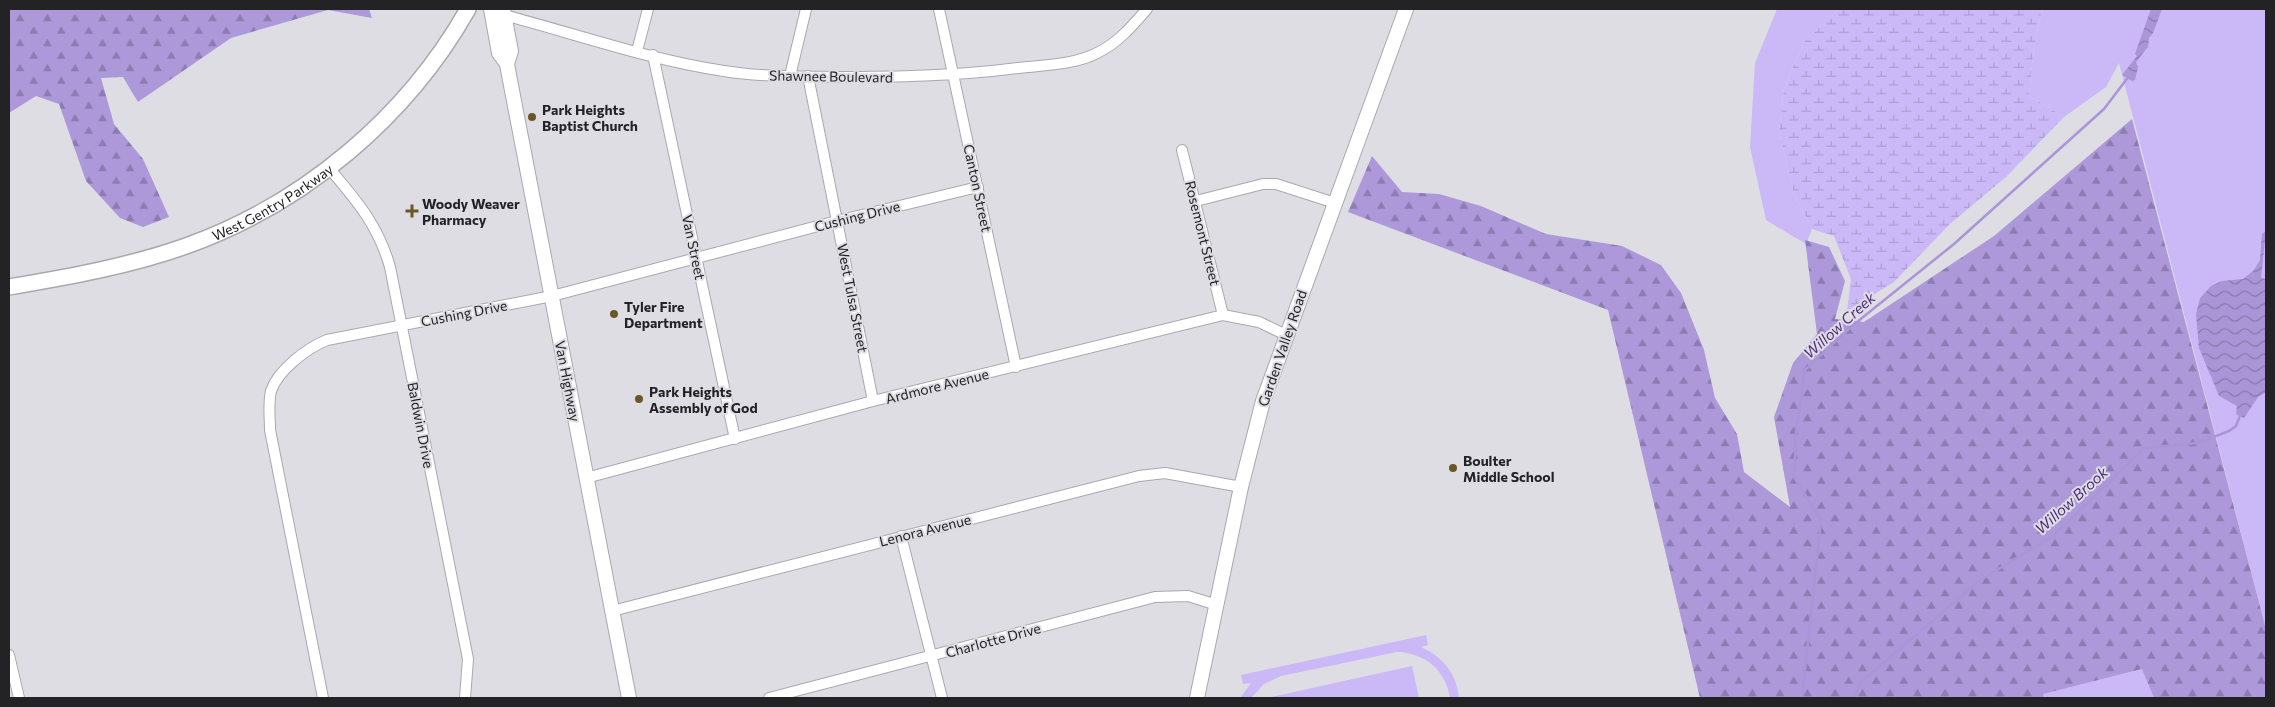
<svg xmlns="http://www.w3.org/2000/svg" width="2275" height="707" font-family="Commissioner,sans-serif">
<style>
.grass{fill:#cbb8f7}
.forest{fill:url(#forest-firs)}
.wetland{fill:url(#wetland-marsh)}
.water{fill:url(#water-waves)}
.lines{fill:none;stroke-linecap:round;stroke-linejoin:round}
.stream{stroke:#aa95d7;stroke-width:2.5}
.street-casing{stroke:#aaa8af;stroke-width:12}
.secondary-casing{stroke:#aaa8af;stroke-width:16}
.primary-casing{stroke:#aaa8af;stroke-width:18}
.street{stroke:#fff;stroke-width:10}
.secondary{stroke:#fff;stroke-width:14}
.primary{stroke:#fff;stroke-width:15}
.poi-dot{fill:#6a5725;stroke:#dfdde4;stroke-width:2}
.labels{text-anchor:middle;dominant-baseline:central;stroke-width:4;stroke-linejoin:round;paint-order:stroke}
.street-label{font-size:14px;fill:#232325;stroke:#dfdde4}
.poi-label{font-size:14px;font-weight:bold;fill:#232325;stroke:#dfdde4;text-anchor:start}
.water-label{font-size:15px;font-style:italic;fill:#4c2d7b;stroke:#dfdde4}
</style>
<defs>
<pattern id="forest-firs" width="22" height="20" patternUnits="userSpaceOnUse" patternTransform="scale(1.25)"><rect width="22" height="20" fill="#ad98da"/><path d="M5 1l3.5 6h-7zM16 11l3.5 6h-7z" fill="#8c7cb1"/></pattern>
<pattern id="wetland-marsh" width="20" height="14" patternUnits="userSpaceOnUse" patternTransform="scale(1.25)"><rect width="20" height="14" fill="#cbb8f7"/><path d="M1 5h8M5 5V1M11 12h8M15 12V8" fill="none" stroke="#ae9ed4"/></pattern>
<pattern id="water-waves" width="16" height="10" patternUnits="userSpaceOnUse" patternTransform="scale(1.25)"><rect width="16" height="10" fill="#aa95d7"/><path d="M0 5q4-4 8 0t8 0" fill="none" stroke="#8a79ae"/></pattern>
</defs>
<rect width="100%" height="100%" fill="#dfdde4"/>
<path class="grass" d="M1777,9H1839L1804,42L1784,88L1779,132L1794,194L1812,229L1806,244L1766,220L1750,147L1755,63Z
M2042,9H2266V629L2119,63L2106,87L2064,117L2029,96L2034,47Z
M1426,635L1428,645L1421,647C1443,657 1457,674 1459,698H1450C1446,670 1425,653 1397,652L1281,676L1264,684L1251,698H1240L1251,683L1243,684L1241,675Z
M1412,666L1419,698H1267Z
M2143,669L2154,698H2044L2042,694Z"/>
<path class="forest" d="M9,9H369L372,18L328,10L231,38L138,102L123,77L101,78L114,124L143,159L169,217L143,227L120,218L86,181L59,104L36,96L9,113Z
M2132,119L2266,629V698H2154L2142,669L2043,694L2044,698H1700L1608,310L1348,212L1372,156L1402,192L1439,194L1481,206L1546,234L1622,246L1661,265L1681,293L1704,350L1715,398L1737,434L1744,472L1790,507L1774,417L1793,363L1817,334L1805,240L1829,247L1845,281L1835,319L1864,322L1994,236Z"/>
<path class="wetland" d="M1839,9H2042L2034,47L2029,96L2064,117L2006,177L1951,223L1894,282L1847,311L1851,279L1834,236L1812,229L1794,194L1779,132L1784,88L1804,42Z"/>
<path class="water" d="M2151,9H2162L2153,33L2149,38L2148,47L2136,62L2138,67L2135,80L2132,81L2122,75L2137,56L2135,54Z
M2266,231L2261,278L2266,279V392L2258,397L2244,418L2236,414L2237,406L2219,396L2199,348L2196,314L2200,298L2211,286L2222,281L2243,279L2254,270L2260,260L2262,234Z"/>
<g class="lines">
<path class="stream" d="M1802,698L1821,520L1794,477L1796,433L1805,370L1852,326L1954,244L2104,109L2129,76
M1854,698L1861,682L1979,581L2053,536L2144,448L2198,443L2229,431L2236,426L2241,413"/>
<g class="street-casing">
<path id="street" d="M939,9L1016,367
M504,15C576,34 650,60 724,71C760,77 797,76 833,77C896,77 956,76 1018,68C1045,65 1075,65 1099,52C1119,42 1133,25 1147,9
M637,51L648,9
M653,55L735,439
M790,76L806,9
M808,76L873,401
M1182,150L1223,315
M329,168C357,201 378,225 390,267L468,659L465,698
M1196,201L1263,184H1276L1335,203
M586,478L873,401L1223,315L1259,322L1286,335
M901,536L942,698
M612,611L1139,476L1165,473L1241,487
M9,655L19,698
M323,698L270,430C270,417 268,404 271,391C278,370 307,348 327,340L552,296L837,221L978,187
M769,698L1155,597L1188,596L1217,605"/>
</g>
<g class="secondary-casing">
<path id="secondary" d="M491,9L499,53L507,64L509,75L629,698
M503,9L511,51L507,64
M1197,698L1241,487L1263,401L1406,9"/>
</g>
<g class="primary-casing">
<g id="primary">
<path id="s1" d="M9,287C68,277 130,266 186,246C304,204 407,117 468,9"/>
</g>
</g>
<use href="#street" class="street"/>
<use href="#secondary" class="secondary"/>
<use href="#primary" class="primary"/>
</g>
<g class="poi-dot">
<circle cx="532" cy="117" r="5"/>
<path d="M409.5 203.5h5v5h5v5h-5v5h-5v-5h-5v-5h5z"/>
<circle cx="614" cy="314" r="5"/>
<circle cx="639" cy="399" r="5"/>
<circle cx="1453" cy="468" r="5"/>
</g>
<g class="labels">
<g class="street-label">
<text transform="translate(831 76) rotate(1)">Shawnee Boulevard</text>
<text transform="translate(978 188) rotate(78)">Canton Street</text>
<text stroke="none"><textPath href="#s1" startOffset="279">West Gentry Parkway</textPath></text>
<text transform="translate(857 216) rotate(-14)">Cushing Drive</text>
<text transform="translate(1203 233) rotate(76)">Rosemont Street</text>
<text transform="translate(694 247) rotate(78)">Van Street</text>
<text transform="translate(853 298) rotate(79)">West Tulsa Street</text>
<text transform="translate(464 313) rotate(-11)">Cushing Drive</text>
<text transform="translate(1282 348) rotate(-71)">Garden Valley Road</text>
<text transform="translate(568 381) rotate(79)">Van Highway</text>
<text transform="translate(937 386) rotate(-14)">Ardmore Avenue</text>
<text transform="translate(421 425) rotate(79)">Baldwin Drive</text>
<text transform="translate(925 530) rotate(-14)">Lenora Avenue</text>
<text transform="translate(993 640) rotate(-15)">Charlotte Drive</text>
</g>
<g class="poi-label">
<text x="542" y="109">Park Heights<tspan x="542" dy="16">Baptist Church</tspan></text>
<text x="422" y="203">Woody Weaver<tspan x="422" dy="16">Pharmacy</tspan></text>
<text x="624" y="306">Tyler Fire<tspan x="624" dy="16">Department</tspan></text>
<text x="649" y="391">Park Heights<tspan x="649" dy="16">Assembly of God</tspan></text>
<text x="1463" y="460">Boulter<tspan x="1463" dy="16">Middle School</tspan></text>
</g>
<g class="water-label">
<text transform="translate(1839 325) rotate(-42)">Willow Creek</text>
<text transform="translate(2071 500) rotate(-42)">Willow Brook</text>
</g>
</g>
<rect width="2275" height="707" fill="none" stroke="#232325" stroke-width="20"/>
</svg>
